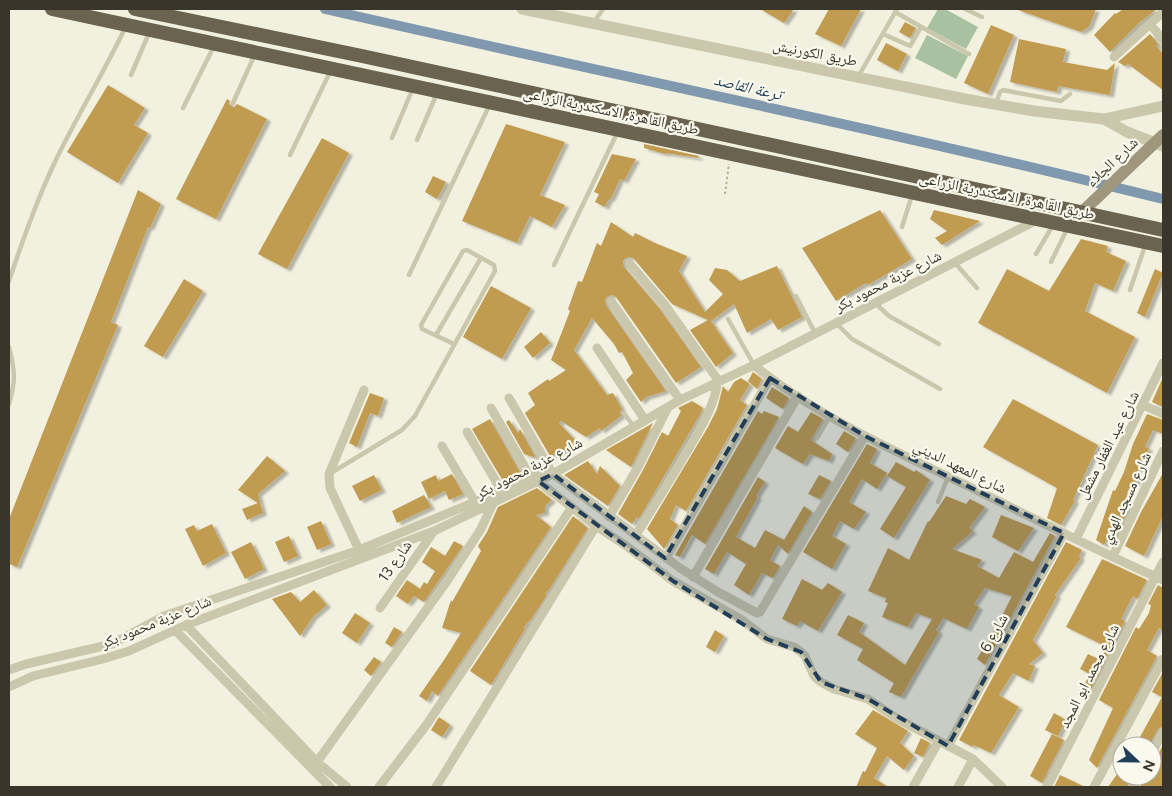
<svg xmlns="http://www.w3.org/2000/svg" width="1172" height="796" font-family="Figtree,'Noto Naskh Arabic',sans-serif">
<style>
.green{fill:#a8c1a0}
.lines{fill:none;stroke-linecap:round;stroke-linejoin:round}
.canal{stroke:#8099ae;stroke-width:10}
.building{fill:#c19b4f;filter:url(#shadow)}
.path{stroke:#b6b196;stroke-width:2;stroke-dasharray:2.5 2.5;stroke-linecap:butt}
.service{stroke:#cac7ac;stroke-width:4.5}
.minor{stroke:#cac7ac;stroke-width:9}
.tertiary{stroke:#cac7ac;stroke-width:11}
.secondary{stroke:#9e977d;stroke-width:12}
.trunk{stroke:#6a6350;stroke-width:14}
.marked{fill:#213e59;fill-opacity:0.2;stroke:#213e59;stroke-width:4;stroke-dasharray:10 6;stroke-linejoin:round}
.labels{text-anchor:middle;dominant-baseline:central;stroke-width:4.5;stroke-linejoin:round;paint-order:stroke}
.street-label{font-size:15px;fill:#39352b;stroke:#faf9ed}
.water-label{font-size:16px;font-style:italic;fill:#213e59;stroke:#faf9ed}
</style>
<defs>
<filter id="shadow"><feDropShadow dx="4" dy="2.5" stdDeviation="1" flood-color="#0004"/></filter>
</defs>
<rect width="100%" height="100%" fill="#f2f1e0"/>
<path class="green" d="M938,9H945L978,27L966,49L927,28Z
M927,35L968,56L956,79L915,58Z"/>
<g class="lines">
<path class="canal" d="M325,9C604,73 885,130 1163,199"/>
</g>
<path class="building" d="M760,9H794L784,23Z
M829,9H861L841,46L815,34Z
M1018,9H1096L1089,27L1081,32L1018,10Z
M1123,9H1157L1139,23L1110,52L1094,35L1115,13L1116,14Z
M905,22L916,28L910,38L899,32Z
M991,25L1014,35L988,94L964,83Z
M1150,34L1159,45L1156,46L1163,54V90L1128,64L1125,66L1118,62Z
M1019,39L1066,49L1063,62L1107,70L1115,63L1110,95L1058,86L1057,92L1010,82Z
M886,43L907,54L898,71L877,60Z
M108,85L145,108L134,125L148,133L118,183L67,152Z
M227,99L230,101L229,104L231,106L234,107L237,104L267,119L216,219L176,199Z
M506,124L565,142L540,195L565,205L552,227L530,216L517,243L462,221Z
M322,138L349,153L287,269L258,254Z
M644,144L699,156L698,158L666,153L665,154L644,148Z
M612,154L636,159L624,181L620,179L611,199H609L605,207L595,202L599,194L594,192Z
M433,176L446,182L437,199L425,192Z
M138,190L161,204L150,228L148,227L111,322L118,325L17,567L9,564V519Z
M880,210L912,259L868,285L866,283L836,301L802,248Z
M934,210L980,221L942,245L935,238L947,231L930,219Z
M611,222L633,237L635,233L655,243L687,256L679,271L705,312L723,294L709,280L715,268L727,270L740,281L777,266L802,317L778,330L771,319L747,333L734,304L711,321L733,353L716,367L690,330L708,320L672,304L634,259L631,257L625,258L623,261L624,267L660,309L701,367L676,383L616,297L613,295L608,296L605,299L606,305L666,391L646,397L641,402L626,380L633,373L622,352L619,353L614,344L592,318L574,350L607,395L613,393L622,409L620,412L621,416L601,431L600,428L586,437L561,421L559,423L578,443L568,450L550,456L525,413L535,405L528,393L548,379L549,381L566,370L551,360L570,311L568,309L578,281L582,282L597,243L601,246Z
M1081,239L1108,246L1106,252L1126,261L1113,291L1095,283L1085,311L1135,337L1107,393L978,323L1007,269L1049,291Z
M1155,269L1163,273L1145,317L1137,313Z
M184,279L203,291L163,357L144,346Z
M491,286L531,308L502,359L463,337Z
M541,332L550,343L533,358L524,347Z
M753,372L762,379L757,389L748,381Z
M1163,377V407L1152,402Z
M741,378L750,384L740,400L747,405L686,511L676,505L670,519L678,525L664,549L647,529L708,427L717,409L723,386L728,392L734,382Z
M772,387L789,398L783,409L766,398Z
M370,393L384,398L378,416L370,413L357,447L349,443Z
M1013,399L1098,445L1073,500L1075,501L1061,525L1047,518L1057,488L983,447Z
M692,401L703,408L701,413L639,519L637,517L632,524L618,514L643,470L662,432L668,436L681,411L678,408Z
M758,411L762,414L764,411L779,417L705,544L692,535L680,557L675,555Z
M811,412L823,419L811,440L832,454L829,461L810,454L803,464L775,448L788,426L798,432Z
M1147,414L1163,420V434L1153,430L1145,447L1149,448L1135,476L1139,478L1129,491L1123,505L1129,508L1113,542L1107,539L1104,545L1096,540L1113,490L1115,491L1124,472L1133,444Z
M490,419L520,472L514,477L512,475L503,481L472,429Z
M509,420L518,433L520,429L536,458L524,454L506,422Z
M653,423L631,467L606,450Z
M844,431L856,438L848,452L836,444Z
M867,444L877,449L870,463L887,473L877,489L862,479L849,502L866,512L854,529L840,521L832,536L846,544L832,569L803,552Z
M267,456L285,471L258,494L263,513L247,520L242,509L258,503L238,490Z
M588,461L597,474L600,466L620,486L608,506L564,475Z
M896,462L914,472L916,470L930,480L894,538L880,529L906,487L887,476Z
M1163,473V516L1144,556L1125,546L1141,512Z
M452,474L463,494L449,500L445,491L429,499L421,482L436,475L438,481Z
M374,475L382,490L360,501L352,486Z
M819,475L831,481L820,499L808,494Z
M758,477L765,482L756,496L758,497L736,537L755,548L765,530L784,540L804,506L812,512L788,554L778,545L770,560L780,566L773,578L762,573L749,595L734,585L746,564L727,552L714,574L705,569Z
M537,488L552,500L545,506V513L536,515L551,527L438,696L432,691L427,701L419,696L446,657L461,633L442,628L451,600L452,602L481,551L478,546L487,532L498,507Z
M424,495L431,507L397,523L392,511Z
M946,496L966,504L970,499L985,507L969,528L973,531L952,549L982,560L977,566L999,578L1014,552L1033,562L1050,533L1055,536L985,665L977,659L984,647H986L1012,596L985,588L974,604L979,607L967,629L943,618L936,630L939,632L901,697L889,692L894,683L857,660L863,649L837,635L848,615L864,623L859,632L905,665L932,619L916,613L908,627L882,617L888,603L885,602L886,598L868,591L888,548L909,560L928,521L929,522Z
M1001,515L1034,528L1018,551L992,537Z
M573,516L588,528L549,590L545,594L547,595L532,618L524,627L525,629L491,685L470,671Z
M321,521L331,544L317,550L307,527Z
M212,524L226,553L203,566L185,529L194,525L197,531Z
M289,536L298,556L284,562L275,542Z
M454,541L463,546L424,602L414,596L408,604L396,596L407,580L420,589L424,582L427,584L435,571L422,562L431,547L445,556Z
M251,542L264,569L245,579L231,552Z
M1066,542L1082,550L1079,557L1081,558L1055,595L1057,596L1033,640L1043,653L1029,664L1035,666L1029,681L1013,673L999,695L1019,707L991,753L974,745L973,747L959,740Z
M1102,559L1147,580L1137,599L1133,596L1121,619L1125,621L1091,689L1084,685L1090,674L1080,669L1088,654L1100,660L1107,647L1066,627Z
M802,579L822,590L828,583L842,592L818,631L800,621L797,626L782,619Z
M1158,585L1163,588V630L1159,628L1147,650L1157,656L1097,768L1089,760L1113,708L1099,700L1136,627L1139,629L1149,613L1151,605L1148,604Z
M314,590L327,605L313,617L300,636L272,599L291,592L300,602Z
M355,613L370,623L357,643L342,633Z
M394,627L402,632L392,647L385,643Z
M715,630L724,636L715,652L706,647Z
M374,657L381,662L371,676L364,670Z
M1163,672V726L1158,729L1149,746H1135L1162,697L1152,692Z
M873,710L908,731L900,743L914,756L904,770L887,756L874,778L888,787H856L863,771L865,772L877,748L855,734Z
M1054,713L1066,720L1058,736L1045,730Z
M439,717L450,725L442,737L431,730Z
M1052,734L1064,740L1042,783L1030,776Z
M921,738L930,743L923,757L914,753Z
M1163,745V787H1140L1145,776H1152V759L1157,756Z
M1122,767V776H1132L1127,787H1108Z
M1060,775L1085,787H1054Z"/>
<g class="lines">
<path class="path" d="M725,194L729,164"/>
<path class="service" d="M965,9L982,17
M895,12L969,54
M594,22L603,9
M883,34L910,46L921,27
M131,75L149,33
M858,77L897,9
M233,103L255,54
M996,103L1000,92L1003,90L1061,101L1070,94
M183,108L214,46
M392,138L413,88
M417,140L437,93
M290,155L331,70
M902,227L912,195
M1036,254L1053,225
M1051,262L1068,227
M955,263L977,288
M554,265L618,131
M409,275L490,104
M9,281C22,242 36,202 54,164C76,117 104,73 126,26
M1130,290L1146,243
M796,296L815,333
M875,303L889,316L939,344
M728,319L754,365
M836,323L852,339L940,389
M436,335L481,258
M9,347C15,371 16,380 9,404
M624,413L634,427
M817,438L830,416
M331,473L402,430L415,416L495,271L494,265L467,250L463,251L421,325L422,329L454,344
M938,502L948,477"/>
<path class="minor" d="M1150,24L1163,40
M1114,57L1163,12
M629,263L665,305L718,380C715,405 701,427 689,448C672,477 654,506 636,535
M611,301L680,400
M597,348L645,420
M754,365C815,415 896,452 968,486C1033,518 1097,551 1163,580
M509,398L553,474L680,568L718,592L757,613L760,612L865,436
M1143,405L1163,414
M491,408L530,476
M467,432L501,490
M442,446L475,502
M538,481L596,526L625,545L673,581L742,620L767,639L794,647L801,652L805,656L814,676L821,682L834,689L868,699L896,718L973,759L1002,787
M609,517L638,467L668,407
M1076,539L1163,363
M359,550L330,488L329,474L364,390
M1113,556L1163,451
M666,558L770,378
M693,577L798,396
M380,608L434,531
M186,625L317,762L347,787
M175,630L330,787
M9,670L26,664L112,644L164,616L359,550L475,502L549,467
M9,687L33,676L103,659L129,651L186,625L434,531L553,474L680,400L754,365L1039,219
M948,746L1064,533
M1152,753L1163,732
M317,762L447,581L481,529L493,503
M379,787L427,724L572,507
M436,787L596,526
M913,787L939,741
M958,787L973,759
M1047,787L1163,562
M1094,787L1163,659
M1133,787L1139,776"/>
<path class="tertiary" d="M522,9L965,99L1034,111L1104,119L1163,106
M1104,119L1127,132L1163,146"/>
<path class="secondary" d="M1082,212L1163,135"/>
<path class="trunk" d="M52,9L1163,246
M135,9L362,56L1163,230"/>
</g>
<path class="marked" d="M770,378L865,436L1064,533L948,746L868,699L821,682L801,652L767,639L673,581L538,481L553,474L665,558Z"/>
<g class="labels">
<g class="street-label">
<text transform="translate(815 53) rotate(11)">طريق الكورنيش</text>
<text transform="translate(611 111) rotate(12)">طريق القاهرة, الاسكندرية الزراعى</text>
<text transform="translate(1112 162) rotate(-43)">شارع الجلاء</text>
<text transform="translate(1007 196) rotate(12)">طريق القاهرة, الاسكندرية الزراعى</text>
<text transform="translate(888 281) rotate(-27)">شارع عزبة محمود بكر</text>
<text transform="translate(1108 445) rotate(-63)">شارع عبد الغفار مشعل</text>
<text transform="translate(960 467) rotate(26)">شارع المعهد الديني</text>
<text transform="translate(529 468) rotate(-27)">شارع عزبة محمود بكر</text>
<text transform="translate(1126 498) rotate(-65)">شارع مسجد الهدي</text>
<text transform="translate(395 561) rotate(-55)">شارع 13</text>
<text transform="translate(156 622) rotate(-22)">شارع عزبة محمود بكر</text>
<text transform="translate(994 633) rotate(-61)">شارع 6</text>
<text transform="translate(1089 676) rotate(-63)">شارع محمد ابو المجد</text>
</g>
<g class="water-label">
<text transform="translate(748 87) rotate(13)">ترعة القاصد</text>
</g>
</g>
<rect width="1172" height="796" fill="none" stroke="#39352b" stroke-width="20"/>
<g transform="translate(1137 761) rotate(112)"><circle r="24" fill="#faf9ed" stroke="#adab9f"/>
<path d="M0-4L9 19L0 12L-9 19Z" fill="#213e59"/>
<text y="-8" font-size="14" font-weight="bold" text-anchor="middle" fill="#39352b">N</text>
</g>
</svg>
